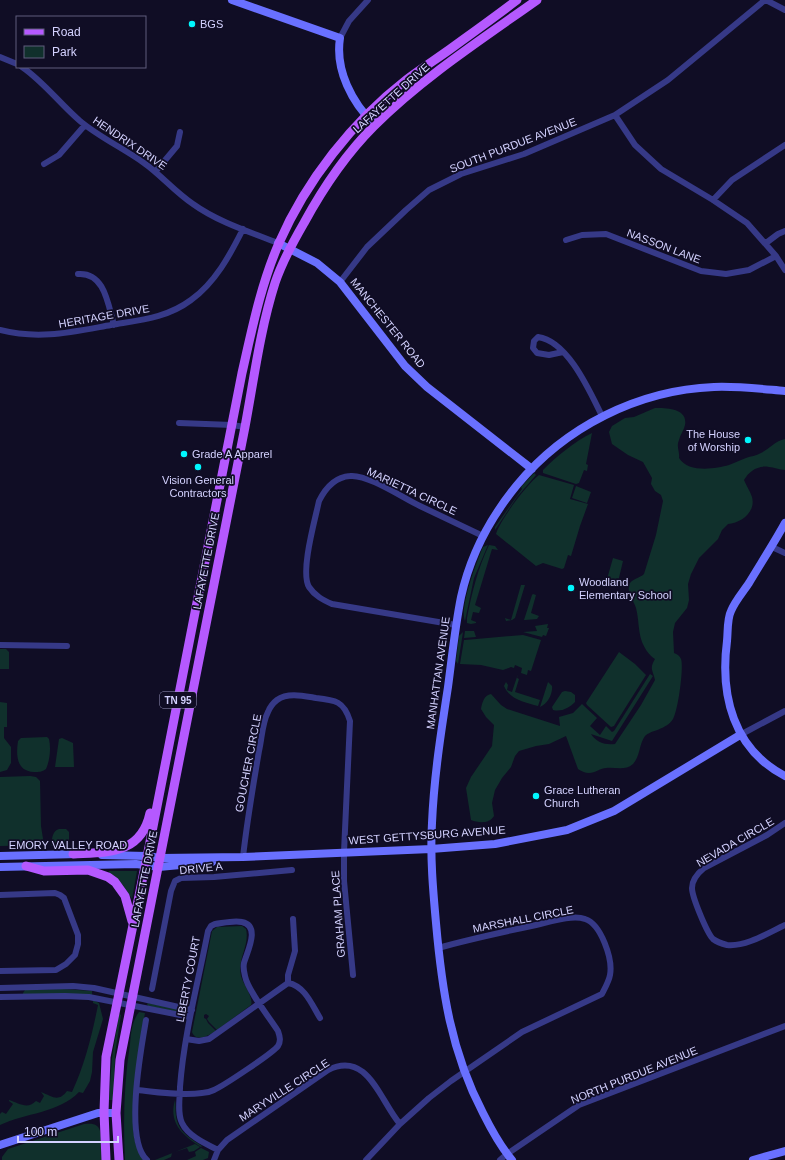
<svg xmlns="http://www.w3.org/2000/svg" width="785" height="1160" font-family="Helvetica,sans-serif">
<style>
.green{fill:#10302c}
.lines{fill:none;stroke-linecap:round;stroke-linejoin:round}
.street{stroke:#363987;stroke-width:6}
.secondary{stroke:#6970ff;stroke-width:8}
.primary{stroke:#b559ff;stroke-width:9}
.poi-dot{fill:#00f6fd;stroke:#100d25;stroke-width:1.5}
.labels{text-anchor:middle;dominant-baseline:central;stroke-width:3.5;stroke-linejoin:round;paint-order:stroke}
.shield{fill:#100d25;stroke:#9997be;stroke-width:1}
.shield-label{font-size:10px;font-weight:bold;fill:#d4d2ff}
.poi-label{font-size:11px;fill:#d4d2ff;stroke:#100d25;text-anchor:start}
.street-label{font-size:11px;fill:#d4d2ff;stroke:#100d25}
</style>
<rect width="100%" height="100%" fill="#100d25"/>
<path class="green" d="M655,408C666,408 688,408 685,425C684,430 680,435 679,440C676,447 680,452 679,458C688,473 715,469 729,465C735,463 740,460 746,458C751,456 756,456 761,453C769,449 775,441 785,439V470C779,470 774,467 769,467C758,465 749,471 744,480C746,485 750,491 752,497C756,512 741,523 728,524L722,530L718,539L699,558L691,574L688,584L689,600L687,608L675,623L673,632L674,653C677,654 680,656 681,659C684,667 678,711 673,719C666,730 651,730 645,736C639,744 640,757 633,764C625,771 616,767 606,768C601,768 595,773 589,773C585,773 581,771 578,769L566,736L549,744L536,746L519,751L515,756L511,767L502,778L495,790L492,803L494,816C489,824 479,823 471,820L466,788L471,777L492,746L494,725L486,717L481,709C482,703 484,695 491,694L501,705L507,709L560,726L559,717L573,713L582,704L597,718L590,726L600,735L606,726L612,732L614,731L650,674L653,676L612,741L591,734C597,743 605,745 615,744L641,705L655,680C653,670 649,669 655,659C649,655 645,649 642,642C638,631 639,619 636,608C634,601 627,593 629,585C631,579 640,578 644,574L656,535L663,501L661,495L655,491L651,484L652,478L643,462L628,455L612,444L609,432L612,426L625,418L634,417Z
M592,433L586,464L588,465L587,471L584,470L579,483L576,484L543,473V470C557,456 574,442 592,433Z
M534,473L536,475L517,497L495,530V527L522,489L521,487Z
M539,475L574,485L570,499L588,504L580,526L571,556L568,555L564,568L562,569L543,563L536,566L496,534C500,520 527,484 539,475Z
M576,486L591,492L587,503L572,498Z
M488,545L474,578L465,621C459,608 477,561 483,547Z
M489,545L495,546L498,550L492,549L475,605L481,608L479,613L473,612L471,620L476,622V623L471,624L467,623V618C472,592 478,568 489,545Z
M613,558L623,561L618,582L607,579Z
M521,585H525L515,618L512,620L506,621L505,618L511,620Z
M533,594L536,595L531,613L539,616L537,619L525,620H524L532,595Z
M548,624L547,628H549L546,636L543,635L542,637L523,632L537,631L535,626Z
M465,631H474L476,637L464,638Z
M463,632L458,664L456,661L459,636Z
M523,635L541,640L531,671L528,670L527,675L521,673L522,668L515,665L514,668L511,667L503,670L481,665L460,664L464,640H465Z
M0,649H6L9,652V669H0Z
M619,652L635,664L646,675L617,721L614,726L611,727L587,705L586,703Z
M518,674L517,678L519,679L515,692L540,700L538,706C525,702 510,700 504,686L506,682L508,685L507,690L512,692Z
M548,682L552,686C553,693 548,704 540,707Z
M565,691L571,692L575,695V702C569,708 562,712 553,710L552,707L562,692Z
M0,702L7,703V727H4V738L11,747V763L7,770L0,772Z
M47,737L49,739C51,748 50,760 46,769C42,772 39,772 34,772C16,771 16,755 18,741L21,738Z
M62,738L73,743L74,767H55L59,739Z
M30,776L36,777L40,781L41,826L44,845L0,846V777Z
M59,829H66L69,832V847L51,846C52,839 52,831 59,829Z
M109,871H137L132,899L123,885L109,873Z
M242,926L246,929C250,945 237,959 241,976C243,984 254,998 251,1005L217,1030L209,1022L207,1019L209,1016L206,1014L204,1015V1018L206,1019L208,1023L216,1031C209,1035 196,1043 192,1032L212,931L217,927Z
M63,989L92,991V995L23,994V993L25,990Z
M93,1000L99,1003L103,1019L93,1052L92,1072L90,1081L83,1093L79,1092C59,1113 25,1113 0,1125V1114L2,1112L6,1114L13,1104L9,1101V1100C19,1103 27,1110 36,1101L40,1103L44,1096L41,1092C52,1096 58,1103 67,1091L72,1092C85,1064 92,1035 98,1005L93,1003Z
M148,1003L183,1010L184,1012L183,1013L148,1006L147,1004Z
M139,1012L145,1013L142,1029L133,1118C133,1132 134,1148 144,1160H125C123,1121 124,1083 130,1044C131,1033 132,1021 139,1012Z
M119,1014L121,1015L115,1054L114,1100H109L112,1058Z
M175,1100C176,1106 175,1111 176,1116C178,1132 190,1138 202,1146L201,1147C184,1136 168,1124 175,1100Z
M84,1124C89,1124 93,1123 97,1126C103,1130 102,1153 103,1160H2V1157L8,1149Z
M195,1144L200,1147L194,1151L189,1152L187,1148L172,1153L171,1157L164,1160H155Z
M201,1148L209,1152L208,1158L203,1160H187L196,1156L195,1152Z"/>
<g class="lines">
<path class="street" d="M766,0L785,10
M340,38L349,21L368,0
M0,57L17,64
M22,67C44,82 60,104 80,121C99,137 123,148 144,163C161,175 175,192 193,204C218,222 250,232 278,243
M615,115L635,145L661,169L713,200L747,223L776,256L785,270
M44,164L59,155L85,125
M156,171L177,146L180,132
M713,200L732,180L785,145
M566,240L582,235L606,234L701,271L726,274L749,270L776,256
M766,243L778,234L785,231
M78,274C105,272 108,305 114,325
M340,282L367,247L406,210L429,190L461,174L524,154L615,115L668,80L765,0
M0,330C39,340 72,332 111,325C140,320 167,318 191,300C215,283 230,255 243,229
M563,352L549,355L537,353L533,348L534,341L538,337C568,341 590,392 602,416
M179,423L232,425L245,427
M772,547L785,553
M456,625L332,604C323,600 315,596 309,587C300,572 315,520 319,501C325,489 335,477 350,476C368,474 403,498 420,506C441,516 462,526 483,536
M0,645L67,646
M740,735L785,711
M785,823L767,835L704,868C698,873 692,879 692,888C692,897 707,933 713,939C717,942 723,944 727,945C746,947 768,933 785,925
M243,857C247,821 253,786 259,751C262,739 262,723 268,712C270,707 273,703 277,700C288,692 304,696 316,698C335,700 344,701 350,721L344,852V881L353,975
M0,895L55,893L60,895L64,898L78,935V944L75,955L66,964L56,970L0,971
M288,983V975L295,951L293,919
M0,988L73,986L94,988L192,1010
M152,989L171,891L175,881L181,878L214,877L292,870
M0,997L65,996L89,997L190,1017
M146,1020C141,1049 124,1140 147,1160
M186,1039L199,1041L209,1039L288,983C305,986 312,1005 320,1018
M137,1090C158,1092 181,1096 202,1093C206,1093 210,1092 214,1090C223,1086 273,1053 278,1046C281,1041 280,1037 278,1031C269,1017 248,991 245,976C244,972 243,967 244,963C247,952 261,926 242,922C234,920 223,923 215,924L211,926L208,931C198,983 184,1034 180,1087C180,1098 177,1113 182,1123C188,1136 206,1144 218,1150
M214,1160L218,1150L227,1140L328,1070C368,1050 380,1101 400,1124
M366,1160L400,1124L429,1098L451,1081L522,1032L602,994C605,988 609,981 610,975C613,959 601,924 585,919C573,914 549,922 536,925C503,932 470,939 438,948
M500,1160L507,1154L579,1105L785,1026"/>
<path class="secondary" d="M232,0L340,38C335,70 352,103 375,125
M278,243L317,263L340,282L405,366L427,387L532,469
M785,523C774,543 761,563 749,583C743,592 735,601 731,611C727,619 728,632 727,641C720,695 733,749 785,776
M102,855L147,856L160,858L243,857L431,849L495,844L567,830L614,811L740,735
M0,856L78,854
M0,867L136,864L159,867L212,862
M0,1145L98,1113H116
M512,1160C500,1146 491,1129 483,1113C451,1052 442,991 436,923C433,890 430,856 432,823C434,777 441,732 448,687C452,657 455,627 461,597C470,556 490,518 517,485C565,427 638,390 714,387C738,386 762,389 785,391
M753,1160L785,1151"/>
<path class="primary" d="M73,854C107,852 141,855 150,813
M26,866L44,871L88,870L108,877L115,882L125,896L132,921
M106,1160L104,1112L106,1057L149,847L242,373C252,329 261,284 279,243C306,181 353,121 406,80C422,68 438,58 453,47C475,31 496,16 517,0
M119,1160L116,1113L120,1060L245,427C254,379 260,330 275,283C282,262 293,242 304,223C323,188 346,154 374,126C422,78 482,39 537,0"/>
</g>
<g class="poi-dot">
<circle cx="192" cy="24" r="4"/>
<circle cx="748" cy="440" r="4"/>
<circle cx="184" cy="454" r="4"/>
<circle cx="198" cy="467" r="4"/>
<circle cx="571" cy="588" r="4"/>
<circle cx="536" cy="796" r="4"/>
</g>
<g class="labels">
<rect class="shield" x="160" y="692" width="36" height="16" rx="3"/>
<g class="shield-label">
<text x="178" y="700">TN 95</text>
</g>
<g class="poi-label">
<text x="200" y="24">BGS</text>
<text x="740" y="434" text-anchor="end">The House<tspan x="740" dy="13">of Worship</tspan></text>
<text x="192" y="454">Grade A Apparel</text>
<text x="198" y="480" text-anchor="middle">Vision General<tspan x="198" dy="13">Contractors</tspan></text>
<text x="579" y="582">Woodland<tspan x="579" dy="13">Elementary School</tspan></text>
<text x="544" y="790">Grace Lutheran<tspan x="544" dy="13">Church</tspan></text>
</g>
<g class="street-label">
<text transform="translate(391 98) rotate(-42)">LAFAYETTE DRIVE</text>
<text transform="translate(130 143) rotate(34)">HENDRIX DRIVE</text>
<text transform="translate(513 145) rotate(-21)">SOUTH PURDUE AVENUE</text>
<text transform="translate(664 246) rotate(21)">NASSON LANE</text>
<text transform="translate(104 316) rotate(-10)">HERITAGE DRIVE</text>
<text transform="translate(388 323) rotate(51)">MANCHESTER ROAD</text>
<text transform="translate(412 491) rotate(25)">MARIETTA CIRCLE</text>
<text transform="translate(206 561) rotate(-79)">LAFAYETTE DRIVE</text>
<text transform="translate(438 673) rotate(-82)">MANHATTAN AVENUE</text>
<text transform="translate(248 763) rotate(-79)">GOUCHER CIRCLE</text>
<text transform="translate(427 835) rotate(-4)">WEST GETTYSBURG AVENUE</text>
<text transform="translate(735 842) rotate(-30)">NEVADA CIRCLE</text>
<text x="68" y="845">EMORY VALLEY ROAD</text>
<text transform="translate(201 868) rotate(-6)">DRIVE A</text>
<text transform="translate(144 879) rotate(-79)">LAFAYETTE DRIVE</text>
<text transform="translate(338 914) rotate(-94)">GRAHAM PLACE</text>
<text transform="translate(523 919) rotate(-11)">MARSHALL CIRCLE</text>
<text transform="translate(188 979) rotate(-79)">LIBERTY COURT</text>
<text transform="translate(634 1075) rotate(-22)">NORTH PURDUE AVENUE</text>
<text transform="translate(284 1090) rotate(-33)">MARYVILLE CIRCLE</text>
</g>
</g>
<rect x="16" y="16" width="130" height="52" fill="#100d25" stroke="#5e5c7c"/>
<rect x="24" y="29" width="20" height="6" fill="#b559ff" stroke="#5e5c7c"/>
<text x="52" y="36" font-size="12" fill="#d4d2ff">Road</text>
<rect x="24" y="46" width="20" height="12" fill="#10302c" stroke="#5e5c7c"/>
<text x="52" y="56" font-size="12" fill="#d4d2ff">Park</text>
<path d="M18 1136v6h100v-6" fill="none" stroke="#d4d2ff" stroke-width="2"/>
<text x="24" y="1136" font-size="12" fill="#d4d2ff" stroke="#100d25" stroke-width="3" paint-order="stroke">100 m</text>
</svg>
